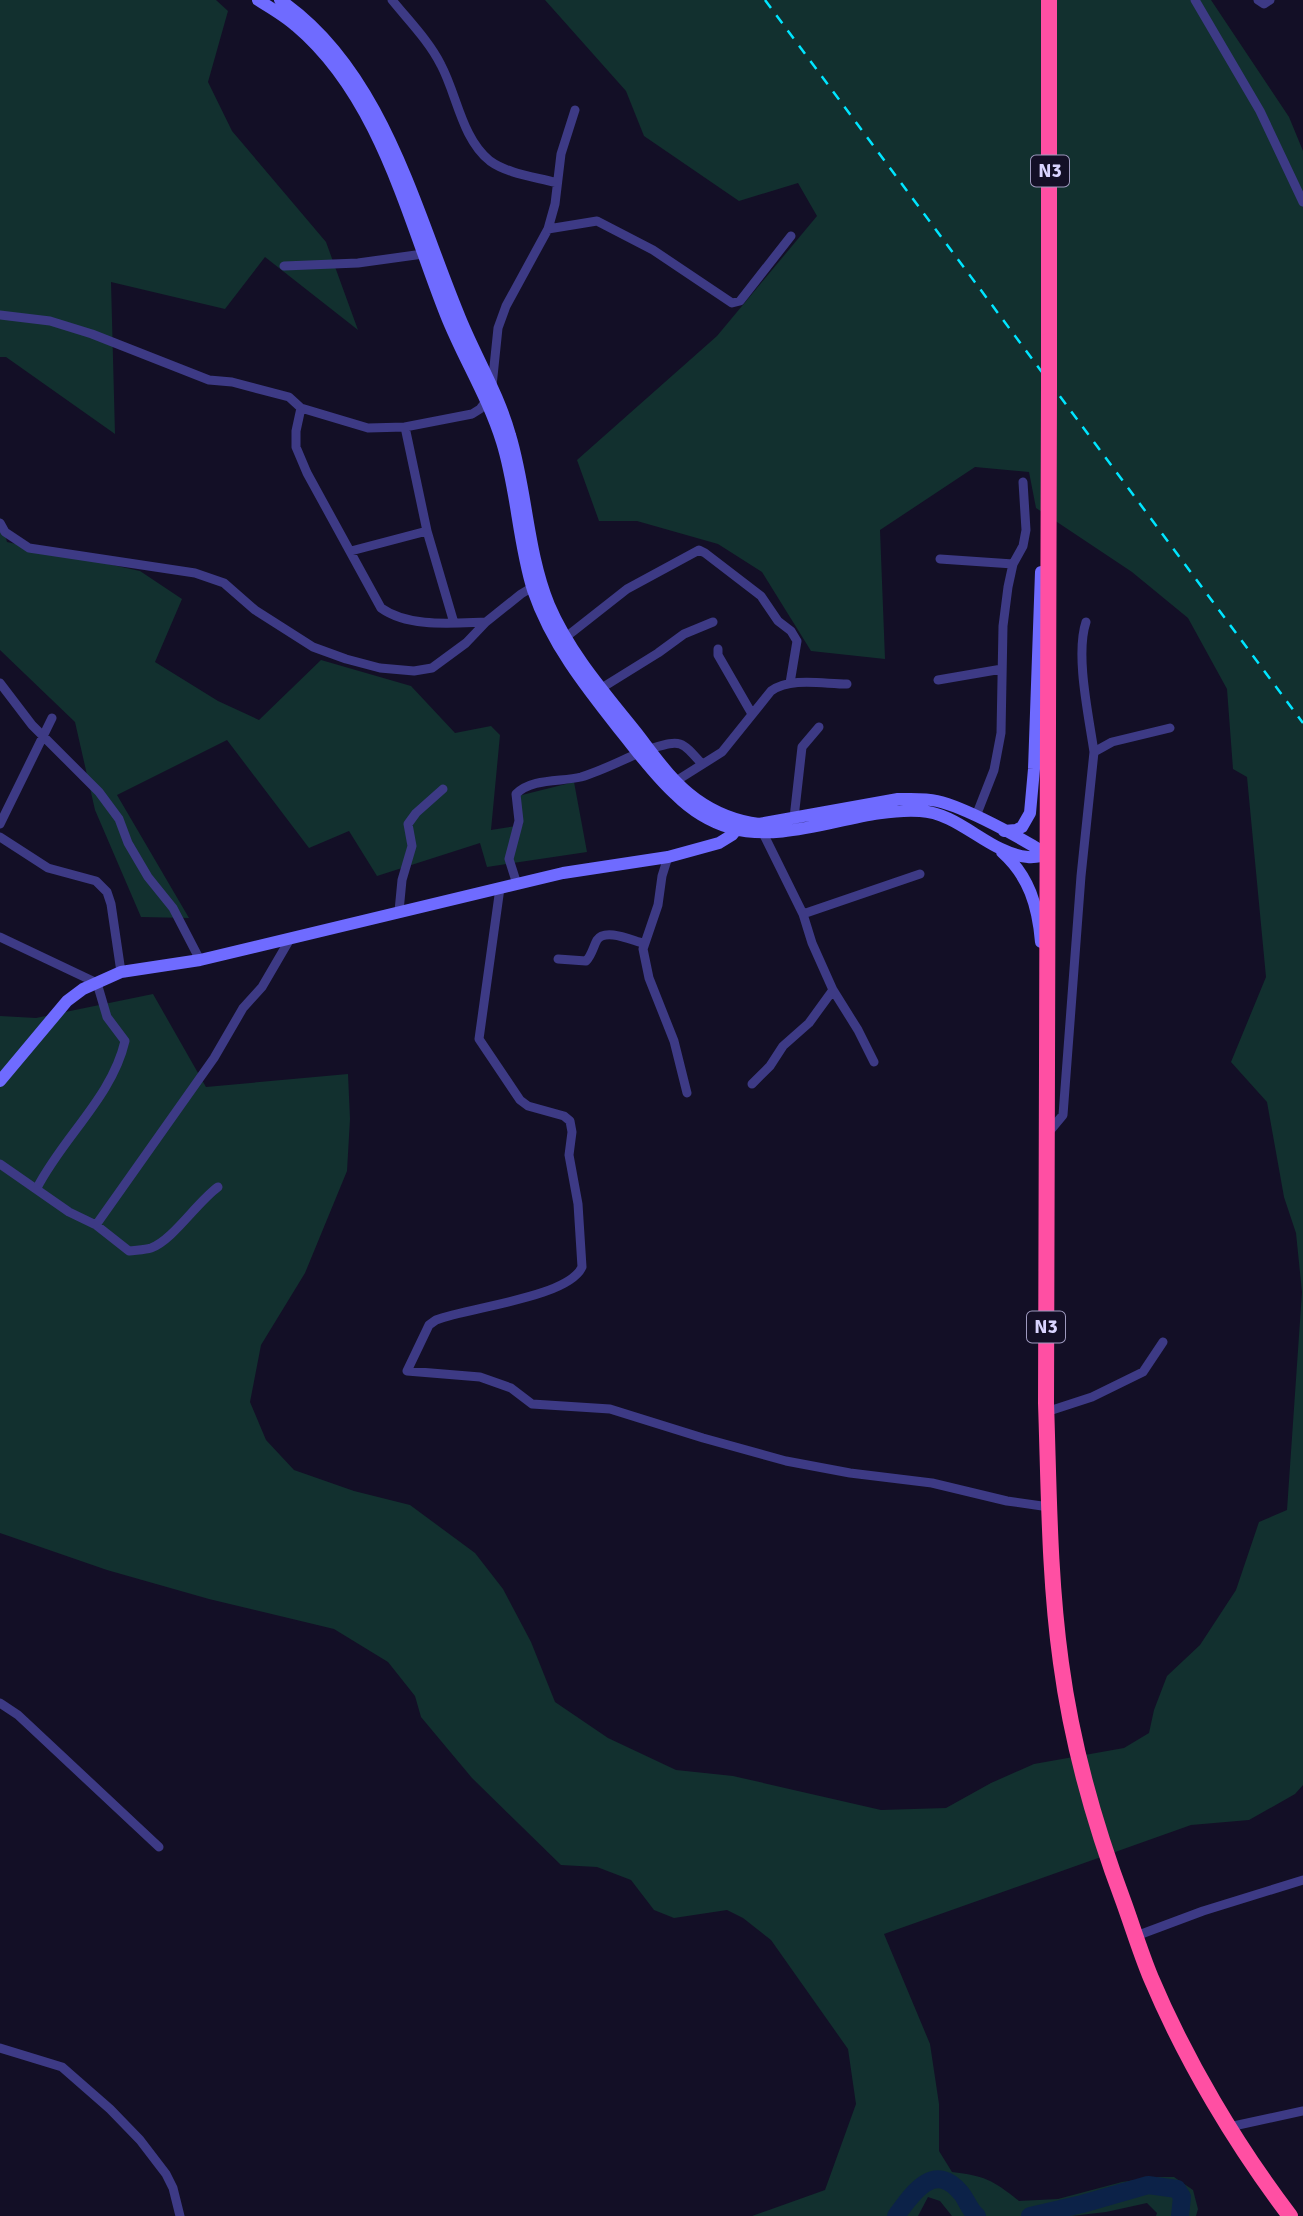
<svg xmlns="http://www.w3.org/2000/svg" width="1303" height="2216" font-family="Signika,sans-serif">
<style>
.green{fill:#12302f}
.lines{fill:none;stroke-linecap:round;stroke-linejoin:round}
.river{stroke:#0c2248;stroke-width:18}
.street{stroke:#3d3a85;stroke-width:9}
.secondary{stroke:#6f6bff;stroke-width:12}
.highway{stroke:#ff4fa3;stroke-width:16}
.rail{stroke:#00e5ff;stroke-width:2.5;stroke-dasharray:10 9;stroke-linecap:butt}
.highway-bridge{stroke:#ff4fa3;stroke-width:16}
.labels{text-anchor:middle;dominant-baseline:central;stroke-width:7;stroke-linejoin:round;paint-order:stroke}
.shield{fill:#130f26;stroke:#9e99be;stroke-width:2}
.shield-label{font-size:19px;font-weight:bold;fill:#d9d4ff}
</style>
<rect width="100%" height="100%" fill="#130f26"/>
<path class="green" d="M0,0H216L228,11L208,82L232,131L326,242L358,330L265,257L225,309L111,282L115,434L6,357H0Z
M545,0H1211L1289,117L1303,151V1785L1295,1794L1249,1820L1191,1825L884,1934L930,2044L939,2104V2151L952,2172C985,2176 993,2180 1019,2201L1058,2199L1122,2182L1155,2177H1174L1193,2190L1198,2209L1196,2216H1156L1157,2213L1147,2203L1106,2212L1071,2216H952L940,2201L928,2197L918,2216H752L825,2190L856,2104L848,2049L771,1940L743,1918L727,1910L674,1918L654,1910L631,1880L597,1867L561,1865L472,1778L421,1717L415,1696L388,1662L334,1629L209,1599L107,1570L0,1533V1016L36,1018L153,994L206,1087L348,1074L350,1119L347,1171L305,1273L261,1345L250,1402L266,1440L294,1470L354,1491L410,1505L475,1553L503,1589L531,1642L555,1702L608,1738L676,1770L733,1776L881,1810L946,1808L991,1783L1034,1764L1124,1748L1149,1733L1154,1710L1167,1676L1200,1645L1236,1590L1259,1522L1287,1510L1302,1292L1296,1233L1284,1197L1267,1102L1231,1062L1266,977L1247,777L1233,769L1227,689L1188,618L1132,572L1036,508L1029,472L975,467L880,530L885,659L811,651L762,572L718,544L637,521H599L577,460L717,336L817,216L798,183L739,201L644,136L626,91Z
M0,517L7,542L140,571L182,599L155,662L218,701L259,720L321,660L411,686L455,733L491,726L500,735L491,830L523,825L518,796L574,782L587,852L487,867L480,843L377,876L349,831L309,848L227,740L117,795L189,918L141,917L95,810L75,722L0,650Z"/>
<g class="lines">
<path class="river" d="M896,2216C912,2194 934,2160 961,2193C967,2200 969,2210 977,2216
M1030,2216L1082,2204L1148,2185L1177,2189L1182,2197L1180,2216"/>
<path class="street" d="M392,0C409,21 429,41 441,65C457,95 462,139 490,161C508,174 536,177 557,183
M1195,0L1260,111L1303,202
M1258,0L1264,4L1270,0
M548,229L597,221L653,250L732,303L740,301L791,236
M284,266L358,263L423,254
M0,315L50,321L92,334L209,380L232,382L289,397L301,408L368,428L405,427L472,414L480,409L487,400
M492,386L498,328L506,306L548,229L555,204L561,154L575,110
M301,408L296,431V447L307,473L381,608C409,628 453,623 486,622
M405,427L427,531L454,623
M0,523L5,532L29,548L195,573L224,583L255,610L313,647L346,659L380,668L414,671L432,668L466,643L486,622L521,594L536,585
M351,551L427,531
M940,559L1013,564
M1086,622C1075,655 1089,717 1094,752
M566,637L627,589L699,550L705,553L761,596L778,621L791,631L797,641L790,683
M718,649V655L752,714
M938,680L1002,669
M0,683L32,725L99,792L119,819L128,843L148,877L173,908L200,960
M600,689L658,653L684,634L713,622
M649,749C681,740 680,739 702,764
M676,781L722,752L771,691C791,677 823,684 847,684
M976,816L994,770L1001,733L1003,626L1008,587L1013,564L1023,546L1026,530L1023,482
M794,818L802,747L819,727
M0,824L52,718
M0,837L48,868L96,881L107,892L111,904L121,972
M668,857L662,876L658,905L643,949L649,978L674,1041L687,1093
M517,884L509,859L519,821L516,794C532,778 561,782 581,777C601,771 620,761 639,753
M500,888L479,1039L520,1100L528,1106L564,1116L570,1121L572,1132L569,1155L578,1204L582,1267C568,1298 468,1307 436,1320L429,1325L407,1371L480,1377L511,1388L532,1404L610,1409L703,1438L786,1461L850,1473L932,1483L1007,1501L1049,1507
M399,911L402,880L412,846L408,824L416,813L443,789
M803,914L920,874
M0,937L97,983L107,1017L125,1041C112,1097 63,1137 37,1188
M558,959L586,961C592,955 593,947 597,940C605,928 631,940 643,943
M833,990L858,1030L874,1062
M752,1084L770,1066L783,1046L809,1023L833,990L812,943L803,914L761,829
M1048,1133L1063,1115L1081,876L1094,752L1112,742L1170,728
M0,1164L69,1212L96,1225L214,1058L243,1008L262,987L290,939
M96,1225L129,1251C136,1250 145,1250 151,1248C173,1240 197,1202 218,1187
M1046,1412L1092,1397L1143,1372L1163,1342
M0,1703L18,1715L159,1847
M1136,1936L1203,1911L1303,1880
M0,2048L62,2067L110,2109L140,2140L166,2174L173,2188L180,2216
M1229,2127L1303,2111"/>
<path class="secondary" d="M258,0C271,8 285,16 296,26C380,97 407,217 446,315C463,358 488,397 502,442C517,490 518,542 533,590C551,643 585,686 619,729C637,751 654,775 675,794C690,809 710,822 731,828C788,845 859,807 920,811C960,813 988,853 1028,857C1034,858 1041,856 1048,855
M280,0C381,69 414,206 458,313C474,354 498,392 510,435C527,491 527,551 549,605C569,652 604,692 636,732C654,755 671,781 696,799C714,812 737,821 759,824L898,799C911,799 924,798 937,801C965,807 1023,839 1048,855
M1004,831L1016,830L1022,827L1030,813L1034,769L1041,572
M1002,852C1029,876 1038,906 1041,942
M0,1081L67,1001L83,989L121,972L200,960L563,873L668,857L719,843L732,835L740,825"/>
<path class="highway" d="M1049,0V341
M1049,387L1046,1403C1049,1490 1049,1577 1061,1663C1072,1745 1095,1826 1124,1903C1133,1928 1141,1954 1151,1978C1186,2061 1236,2145 1290,2216"/>
<path class="rail" d="M765,0L1303,723"/>
<path class="highway-bridge" d="M1049,387V341"/>
</g>
<g class="labels">
<g class="shield">
<rect x="1031" y="155.5" width="38" height="31" rx="5"/>
<rect x="1027" y="1311.5" width="38" height="31" rx="5"/>
</g>
<g class="shield-label">
<text x="1050" y="171">N3</text>
<text x="1046" y="1327">N3</text>
</g>
</g>
</svg>
